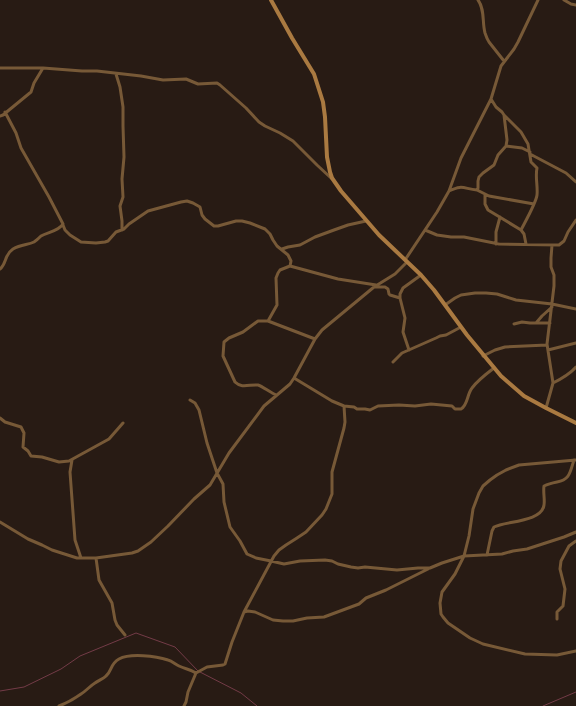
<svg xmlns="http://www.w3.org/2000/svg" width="576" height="706" font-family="Montserrat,sans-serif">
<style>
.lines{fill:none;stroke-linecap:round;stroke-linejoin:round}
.stream{stroke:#733b47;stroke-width:1}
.street{stroke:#775937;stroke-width:3}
.secondary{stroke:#aa7a41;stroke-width:4}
</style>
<rect width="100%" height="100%" fill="#281b14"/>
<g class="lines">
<path class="stream" d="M0,691L24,687L61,669L80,656L136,633L175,647L198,671L241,693L257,706
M543,706L576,692"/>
<path class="street" d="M478,0C485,9 482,22 485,33C486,36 487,39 489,42L504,61
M564,0L571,4L576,5
M0,68H43L82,71H97L141,76L163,80L186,79L198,84L217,83L220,85L246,108L259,122L265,126L280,133L293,141L317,165L331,178
M116,74L120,87L123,107V126L124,157L122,179L123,197L120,206L122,221V230
M504,115L521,132L528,144L531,162L537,168C535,177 538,186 537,195C536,203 525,222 521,230
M0,116L3,115L31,92L34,83L43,68
M506,146L522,148L530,152
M530,154L566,173L576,182
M477,190L489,196L534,204
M449,191C463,184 464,189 477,190L478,188V181L479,177L483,173L494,165L498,155L506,146L507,140L504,115L502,112L496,107L491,99
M485,194V204L488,210L521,230L524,234L526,244
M63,225L65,230L70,235L81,242L96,243L105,242L108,241L116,232L124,229L129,224L148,211L181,202L187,201L193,203L200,207L202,215L205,219L214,226H218L236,221H242L250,223L265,229L270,234L273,240L277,246L288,255L291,261L290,266L280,270L278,273L276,278L277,305L268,321
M425,230L437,235L451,237H464L499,244L559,245L564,241L568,232L576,220
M496,244V232L500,217
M282,249L288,247L300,245L315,237L334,230L348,225L366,221
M405,260L437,212L449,191L461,158L491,99L501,66L514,49L518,42L538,0
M290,266L338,279L376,285
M0,269C7,263 4,255 13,249C21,244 28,245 34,242C37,240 39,238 41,236C48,232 59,231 63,224L49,197L21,148L16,133L5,112
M374,287H385L388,289L389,294L390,295L400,298
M445,305L455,298L461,295L475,293H486L497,294L516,300L552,304L576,309
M536,323L542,316L552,307
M514,324L522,322L530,323H550
M409,350L403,332L405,318L400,298V294L403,288L421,275
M548,350L576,343
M483,356L495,350L505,347L547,345
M393,362L402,353L436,338L440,336L446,335L461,327
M294,378L332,401L344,406L354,407L357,409H365L370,410L378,406L399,405L415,406L431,404L452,406L455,409H461C468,405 467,394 472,388C478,380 486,374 494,368
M553,383C561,379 570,374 576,367
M276,395C271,393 262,386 258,385C250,384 242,389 235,382L223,356L224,342L229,338L243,332L258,321H268L315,339
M190,400L195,403L199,410L207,443L217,473L223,484L224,502L230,527L240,541L247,554L256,558L271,561L284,564L300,561L325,560L332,561L338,564L351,567L358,568L365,567L397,570L418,568H430L442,563L464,556L502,554L513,551L527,549L564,537L576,532
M546,408L553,383L547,344L554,286V275L551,267V258L552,245
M0,418L5,422L21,427L24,433L23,447L28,451L31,456L42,457L59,462L69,461L109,439L123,423
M72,460L70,472L75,540L81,558
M576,460L519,465L506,470L497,475L490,480L483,486L479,493L473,509L469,536L464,556L455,574L442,592L440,603L441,614L443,617L448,623L470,638L483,644L525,654L557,655L576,651
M0,522L28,539L42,545L52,550L77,558H96L132,553L138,551L151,542L168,526L194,499L210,485L229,453L264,406L290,384L294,378L315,339L322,330L374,287L395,274L407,262
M487,555L492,531L494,527C506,521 542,522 544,505C545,499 543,493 544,486C548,484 552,483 557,482C570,480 570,472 574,460
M96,558L99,580L112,603L115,620L117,625L125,635
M244,612L274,556L279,550L286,545L297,538L306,532L322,515L326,509L332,494V472L344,428L345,422L344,406
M557,619V612L563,606L565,589L560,569L561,561L569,546L576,541
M59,706C67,703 74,699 81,694C86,691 90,686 95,683C99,680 103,679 106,676C112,671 110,664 119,659C130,653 156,656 168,660C172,661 175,664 179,666C185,669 190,669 196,673
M184,706L186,702L188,692L196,673L207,667L223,665L225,664L232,642L244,612L248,611L255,612L273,620L283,621H293L307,618L324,617L359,604L366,598L386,590L428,569"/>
<path class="secondary" d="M271,0L292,38L314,74L323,102L325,117L327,157L330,172L332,178L341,191L379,235L421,275L434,290L467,335L501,376L524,396L546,408L576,423"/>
</g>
</svg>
